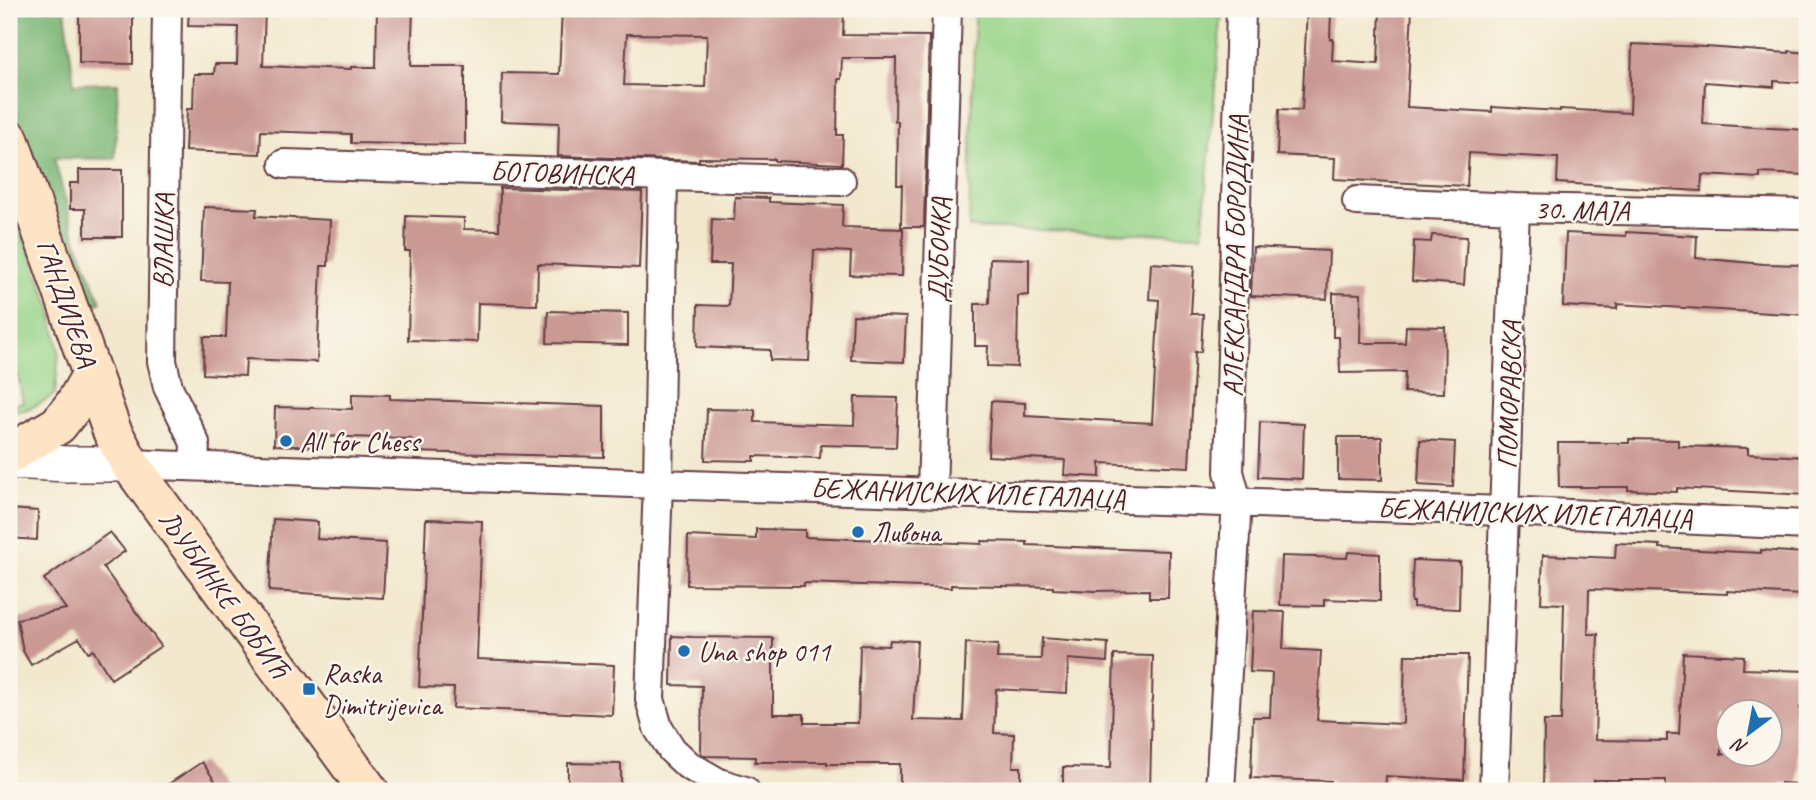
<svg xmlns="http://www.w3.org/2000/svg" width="1816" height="800" font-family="Caveat,sans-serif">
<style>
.green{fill:#98d489;stroke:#717a5a;stroke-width:2}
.forest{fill:#7ab675;stroke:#626a50;stroke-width:2}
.building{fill:#cb9994;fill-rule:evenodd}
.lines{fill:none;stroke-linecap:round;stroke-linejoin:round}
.minor-casing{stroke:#633d43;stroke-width:32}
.tertiary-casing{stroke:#633d43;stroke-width:38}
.secondary-casing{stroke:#633d43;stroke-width:42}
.minor{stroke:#fff;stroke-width:28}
.tertiary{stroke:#fff;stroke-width:35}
.secondary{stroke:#fee4c5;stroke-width:38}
.poi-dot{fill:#1f6fb2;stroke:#fbf7ec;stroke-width:2.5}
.labels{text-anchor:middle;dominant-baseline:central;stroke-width:5;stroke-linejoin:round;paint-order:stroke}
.street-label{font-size:28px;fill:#4a1f2b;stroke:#fbf7ec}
.poi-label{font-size:28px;fill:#4a1f2b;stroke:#fbf7ec;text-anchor:start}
</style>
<rect width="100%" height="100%" fill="#fbf7ec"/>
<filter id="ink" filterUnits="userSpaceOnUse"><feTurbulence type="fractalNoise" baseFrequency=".0143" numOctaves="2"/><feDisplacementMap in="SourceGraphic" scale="14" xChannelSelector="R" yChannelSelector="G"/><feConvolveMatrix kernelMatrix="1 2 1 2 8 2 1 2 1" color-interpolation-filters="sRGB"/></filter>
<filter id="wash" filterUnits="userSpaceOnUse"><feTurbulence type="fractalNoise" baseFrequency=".00686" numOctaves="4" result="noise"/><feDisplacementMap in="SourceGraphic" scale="28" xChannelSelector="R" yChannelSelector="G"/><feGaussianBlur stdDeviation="1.57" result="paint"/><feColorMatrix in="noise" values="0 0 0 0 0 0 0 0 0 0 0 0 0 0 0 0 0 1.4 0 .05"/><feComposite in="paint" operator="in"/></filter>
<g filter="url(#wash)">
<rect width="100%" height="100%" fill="#f2e8ce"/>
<path class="green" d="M975,9H1222L1202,235L969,228Z
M9,200L51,308L59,351L55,394C40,405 28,410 9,413V406L23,402L18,376L9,377Z"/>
<path class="forest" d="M9,9H65L74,84L118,83L115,159L54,158L75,237L101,302L84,311L9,109Z"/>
<g id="blocks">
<path class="building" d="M79,9H133V64L79,63Z
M189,9H265L263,66L351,69V67H376L377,9H413L411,66H465V145L351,143V134L261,131L260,154L185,151L187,109H193L194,74H214L215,64H237L238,27L188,26Z
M562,9H844L843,35L929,36L924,227H901L902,185H897L898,121H895L896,58H842L841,79H838L837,135H843L842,164L775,161V159L699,158V161L558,156L559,123L501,121L502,73L559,74ZM627,34L707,35L705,87L624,85Z
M1307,9H1331L1330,39H1333L1332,61L1378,64L1380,9H1412L1407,107L1492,112V107L1560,111V109L1630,113L1632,44L1706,47L1789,53V51L1807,53V83L1774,81V87L1705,82L1703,124L1807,130V175L1760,173V178L1702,175L1701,191L1557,183L1558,158L1469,153L1467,186L1334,179L1335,158L1277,155L1279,109L1302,110Z
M79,170H122V237H85V209H70V183H79Z
M500,188L642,192L639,268L538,264L537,305L478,303L477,342L408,340L410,251H405L406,216L464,218V229L499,230Z
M735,197L769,198V202L843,205L842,227L903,229L902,276L850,275L851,252L814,250L809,361L770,360V350L697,347L698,305L729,306L731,264H710L712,219L734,220Z
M204,207L257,209L256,216L330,220L328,266H321L317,362L246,359L245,376L203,374L204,337H226L228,282L201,281Z
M1626,232L1697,236L1696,258L1764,264L1807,265V315L1617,304V309L1563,306L1566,233L1626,236Z
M1432,235L1467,237L1464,285L1412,281L1414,241L1431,242Z
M1253,247L1329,251L1327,299L1251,296Z
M990,258L1029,259V295L1018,296L1017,367L987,366L988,346H975V304H989Z
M1151,263L1194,266L1191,314H1203L1201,352H1195L1189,467L1100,463V477L1064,475L1065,460L988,456L991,401L1025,403V416L1152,423L1159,300L1149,299Z
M1333,293L1361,294L1360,343H1405L1406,326L1445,327L1444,393L1404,392L1405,372L1340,373L1339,337H1333Z
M548,311L628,313V345L547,343Z
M853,315L906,317L904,362L851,360Z
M352,394L390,395V399L604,406V457L411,452V439L318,436V447L274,445L275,407L352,409Z
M855,397L898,398L896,447L821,445L820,458L754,456V461L705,460L707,409L755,410V422L854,425Z
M1260,422L1304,424L1302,479L1258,477Z
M1338,437H1382V480L1338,479Z
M1629,439L1678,440V446L1748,448V454L1807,457V495L1677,488V492L1628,490V487H1559L1558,443H1629Z
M1420,440L1455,442L1453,487L1418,485Z
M9,509L38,511L37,540L9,538Z
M273,519L318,522L317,539L386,543L383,598L269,591Z
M426,519L482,521L477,659L614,665L612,715L453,708L454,688L419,687Z
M756,529L805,530V537L982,544V541L1027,542V545L1169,551L1168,598H1149V590L1095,591L1053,589V587L951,585V588L804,583V586L687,585L688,536L756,539Z
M110,532L125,551L103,567L161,646L111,679L93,650L89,653L79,638L31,665L23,651L17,619L66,609L44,579Z
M1616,543L1660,545V548L1761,553V550L1804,553L1801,595L1727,591V594L1589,589L1588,634H1598L1595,740L1667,741V734H1679L1683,653L1744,656L1743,669L1807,671V707H1800L1798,784L1781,783V791H1666V780H1594V786L1583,785V791H1543L1544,721H1561L1564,604L1541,603L1543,555L1615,558ZM1728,712H1770V754H1721L1722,714H1728Z
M1348,552L1380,554V601L1324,599V606L1280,605L1282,556L1347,558Z
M1413,560L1460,562L1459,609L1413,607V602H1411Z
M1253,611L1285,612L1283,649L1321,651L1317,720L1403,724L1405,655H1468L1464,780L1386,776L1385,791H1331V781L1251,778L1253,717H1270L1272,673L1250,672Z
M672,636L692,637L773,638V714H804V723H858L860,645L889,646L890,640L917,641L913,720L963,721L966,643L998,645L997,658L1041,659L1042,638L1108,643L1107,662L1068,659L1067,693L996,689L994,733L1014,734L1013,767H1021V791H900V764H827V762H755V757L705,756L701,753L702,686L671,685Z
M1114,655L1153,656L1150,791H1063V767L1111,768Z
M202,762L222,791H158Z
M568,763L621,764V791H568Z"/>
</g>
</g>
<g filter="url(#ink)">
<use href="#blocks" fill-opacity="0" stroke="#633d43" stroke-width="2"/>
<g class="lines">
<g class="minor-casing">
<path id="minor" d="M167,9L162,361L168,387L195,443L194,466
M284,164C469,169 655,177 841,181
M663,177L658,484L650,699L658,728L672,750L688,765L719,783L745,791
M1357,201L1515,208L1807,214
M130,464L658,484L1505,511L1807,525
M932,492L947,9
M1220,791L1237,501L1229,472L1241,9
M1494,791L1515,208"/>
</g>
<g class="tertiary-casing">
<path id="tertiary" d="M9,461L68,464H130"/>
</g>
<g class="secondary-casing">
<path id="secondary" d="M9,139L112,431L130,464L369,791
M9,454L58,425L74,405L92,374"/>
</g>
<use href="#minor" class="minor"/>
<use href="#tertiary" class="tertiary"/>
<use href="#secondary" class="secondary"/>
</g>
</g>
<g class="poi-dot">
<circle cx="286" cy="441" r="7"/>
<circle cx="858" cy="532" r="7"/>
<circle cx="684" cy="651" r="7"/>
<rect x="302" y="682" width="14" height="14" rx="3.5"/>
</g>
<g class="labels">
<g class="street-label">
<text transform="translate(562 173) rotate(2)">БОГОВИНСКА</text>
<text transform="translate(1582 210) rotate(1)">30. МАЈА</text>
<text transform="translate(163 241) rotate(-89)">ВЛАШКА</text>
<text transform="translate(939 250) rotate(-88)">ДУБОЧКА</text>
<text transform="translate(1235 256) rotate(-89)">АЛЕКСАНДРА БОРОДИНА</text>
<text transform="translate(67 303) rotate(71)">ГАНДИЈЕВА</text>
<text transform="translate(1509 395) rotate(-88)">ПОМОРАВСКА</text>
<text transform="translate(968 493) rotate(2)">БЕЖАНИЈСКИХ ИЛЕГАЛАЦА</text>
<text transform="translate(1535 513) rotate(2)">БЕЖАНИЈСКИХ ИЛЕГАЛАЦА</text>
<text transform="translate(224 594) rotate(54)">ЉУБИНКЕ БОБИЋ</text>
</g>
<g class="poi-label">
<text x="300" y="441">All for Chess</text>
<text x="872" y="532">Ливона</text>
<text x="698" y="651">Una shop 011</text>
<text x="323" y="673">Raska<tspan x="323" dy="32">Dimitrijevica</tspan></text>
</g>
</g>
<rect width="1816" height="800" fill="none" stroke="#fbf7ec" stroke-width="35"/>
<g transform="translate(1749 733) rotate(212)"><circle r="33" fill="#fbf7ec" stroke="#b4a19f" stroke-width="2"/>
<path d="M0-5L12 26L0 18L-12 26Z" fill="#1f6fb2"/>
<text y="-10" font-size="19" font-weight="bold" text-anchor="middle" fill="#4a1f2b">N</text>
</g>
</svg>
